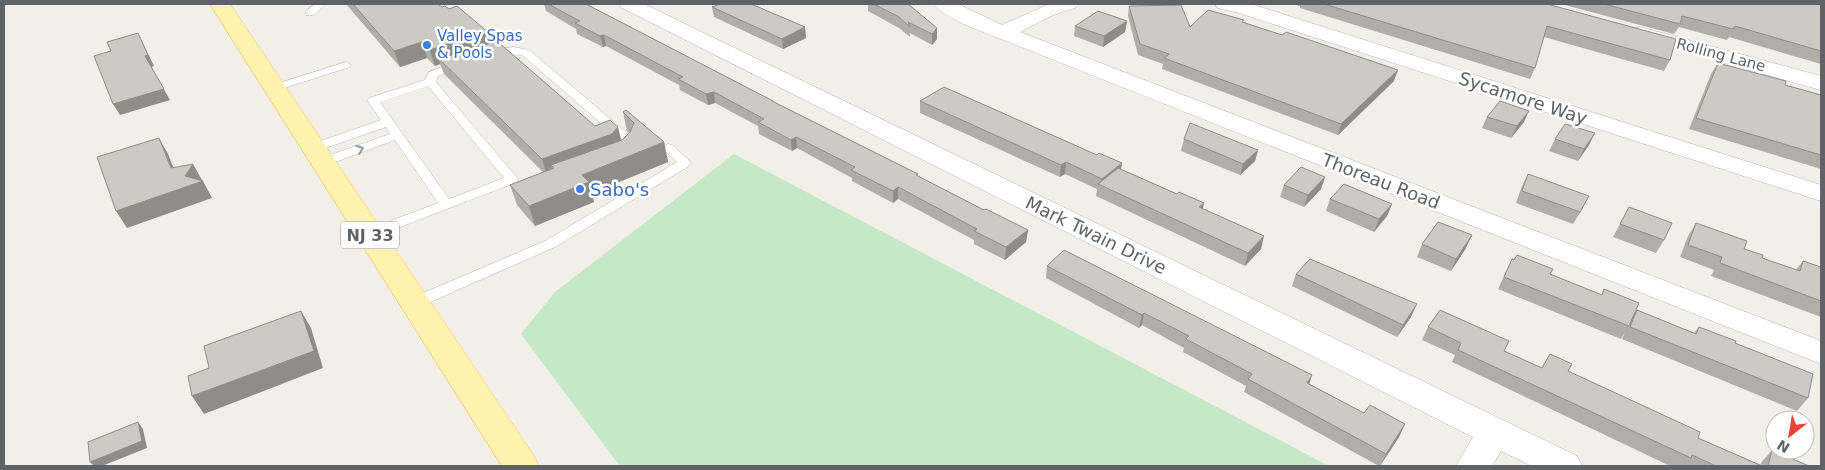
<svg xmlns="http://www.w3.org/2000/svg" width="1825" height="470" font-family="'DejaVu Sans',sans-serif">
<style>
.green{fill:#c5e8c5}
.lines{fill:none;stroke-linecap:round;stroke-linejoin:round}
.service-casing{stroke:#b5b8bc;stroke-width:1}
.minor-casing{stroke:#b5b8bc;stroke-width:1}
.primary-casing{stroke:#f2c960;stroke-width:1}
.service{fill:#fff;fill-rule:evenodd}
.minor{fill:#fff;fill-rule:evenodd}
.primary{fill:#fff2af;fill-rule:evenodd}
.wall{fill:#afaea9}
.shaded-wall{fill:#8f8d8a}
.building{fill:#cccac5;stroke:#8f8d8a}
.oneway{stroke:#979a9d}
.shop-dot{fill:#3f7fe0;stroke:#fff;stroke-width:2}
.labels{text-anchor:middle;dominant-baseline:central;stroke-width:5;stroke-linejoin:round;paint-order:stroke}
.far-shop-label{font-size:15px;fill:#366cbe;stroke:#fff;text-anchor:start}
.far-street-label{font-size:15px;fill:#5f6368;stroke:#fff}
.shield{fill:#fff;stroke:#8f9295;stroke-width:1}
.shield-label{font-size:16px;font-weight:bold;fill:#5f6368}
.street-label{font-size:18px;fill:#5f6368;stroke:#fff}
.shop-label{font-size:18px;fill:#366cbe;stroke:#fff;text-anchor:start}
</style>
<rect width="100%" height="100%" fill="#f1efe8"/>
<path class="green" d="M734,154L1329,466H620L521,334L555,292Z"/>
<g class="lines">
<g class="service-casing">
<path id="service" d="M315,4H326L314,15H306V11Z
M514,47L529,50L634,139L636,142L630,154H622L620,151L624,143L522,55C511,53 493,60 486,53L491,50Z
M459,61L464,64L463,66L438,76L436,82L518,179L517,182L374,237H364L362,234L364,231L438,203L395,140L327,165H319L317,162L319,159L390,134L386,127L317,151H309L307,148L309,145L381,120L367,100L369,98L425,80L429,72ZM428,86L504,178L449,199L380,102Z
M346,62L351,65L350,67L278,90L274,91L268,88L270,86Z
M668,144L672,145L689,160L691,163L689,166L555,247L419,307H409L407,303L409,299L545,241L677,162L662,148Z"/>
</g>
<g class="minor-casing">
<path id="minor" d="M619,4H644L1577,456L1582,466H1532L1501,451L1492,466H1456L1473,437L622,8Z
M934,4H958L1002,25L1049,4H1078L1075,8L1053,15L1020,32L1821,341V364L996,37C979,30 945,19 934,4Z
M1215,4H1251L1821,185V201L1239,13L1218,8Z
M1640,27L1821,76V90L1633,37L1630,33L1633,29Z"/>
</g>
<g class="primary-casing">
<path id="primary" d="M210,4H230L534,456L539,466H502Z"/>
</g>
<use href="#service" class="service"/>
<use href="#minor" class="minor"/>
<use href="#primary" class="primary"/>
</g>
<path class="wall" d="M346,4H438L491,43L595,126L621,140L629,133L627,131L623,112L664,142L668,162L592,193L594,202L535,226L517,205L510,185L543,172L444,74L440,64L435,66L427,58L400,67Z
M544,4H586L773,102L984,210L1028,230L1026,242L1005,260L974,244V240L898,199L893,203L852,181V178L797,148L792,151L759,134L758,126L715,103L708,105L680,90L679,85L606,46L603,47L577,34L576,29L546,11Z
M868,4H908L937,39L932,45L910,33V37L899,28L868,11Z
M1298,4H1547L1670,60L1664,71L1544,37L1535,68L1530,79L1300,8V6H1298Z
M1561,4H1821V64L1729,37L1727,40L1679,27L1674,34Z
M1129,6L1190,27L1244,22L1394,81L1338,135L1162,69L1163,64L1138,55L1128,16Z
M712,7L805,27L806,38L783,49L714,17Z
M1127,21L1125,32L1103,47L1074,36L1075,26Z
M1718,63L1785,85L1821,95V169L1689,129L1711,74Z
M920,101L1122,163L1121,169L1177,194L1204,203L1203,209L1261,249L1245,266L1096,196L1097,189L1065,174L1060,177L920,113Z
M1487,117L1524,122L1511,138L1482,128Z
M1184,139L1258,150L1255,161L1240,175L1181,151Z
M1555,139L1589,145L1578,161L1549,151Z
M1528,174L1583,208L1573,224L1516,203L1522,186Z
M1325,177L1321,189L1304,207L1280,197L1284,185Z
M1330,199L1392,204L1387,216L1374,232L1326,211Z
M1629,207L1664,240L1656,253L1613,237Z
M1696,223L1762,258L1796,270L1803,261L1821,267V317L1711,276L1714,270L1680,257L1688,236Z
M1422,244L1466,248L1451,271L1417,257Z
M1512,259L1601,295L1604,289L1633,316L1637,310L1694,333L1699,327L1735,343L1808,398L1797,411L1622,339L1625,332L1621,339L1498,289Z
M1047,266L1309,384L1364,413L1405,424L1399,437L1380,466H1379L1244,392L1246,386L1183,352L1184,348L1142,325L1139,328L1046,278Z
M1296,274L1411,317L1397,337L1292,286Z
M1428,327L1509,341L1504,351L1541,368L1550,354L1568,371L1698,438L1761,465V463L1772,450L1809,466H1670L1452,362L1455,355L1422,340Z"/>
<path class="shaded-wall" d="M1127,21L1125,32L1103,47L1104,36Z
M805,27L806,38L783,49L782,39Z
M937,28V39L932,45V34Z
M138,33L154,66L151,67L170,100L120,115L113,104Z
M489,33L493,49L439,59L440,64L435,66L430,50L450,43Z
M604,35L606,46L603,47L600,36Z
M422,42L427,58L400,67L394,51Z
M1398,70L1394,81L1338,135L1341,124Z
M714,92L715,103L708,105L706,94Z
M1529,111L1524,122L1511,138L1517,126Z
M618,127L622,143L551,165L553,173L547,176L542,159Z
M1595,133L1589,145L1578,161L1584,149Z
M796,137L797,148L792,151L791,140Z
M159,138L168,154L180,184L171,168Z
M664,142L668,162L592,193L594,202L535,226L529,206L582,175Z
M1258,150L1255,161L1240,175L1243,164Z
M1066,162L1065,174L1060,177L1061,165Z
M1122,163L1120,175L1101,185L1102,179Z
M193,164L202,180L201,182L203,181L212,198L127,228L116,211L185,176Z
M1325,177L1321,189L1304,207L1308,195Z
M898,187V199L893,203V191Z
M1204,203L1201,215L1199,207Z
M1392,204L1387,216L1374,232L1379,219Z
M1028,230L1026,242L1005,260L1006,247Z
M1472,235L1466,248L1451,271L1456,259Z
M1264,236L1261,249L1245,266L1248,253Z
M1417,304L1411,317L1397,337L1403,325Z
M301,311L311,328L323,368L204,414L192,396Z
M1144,313L1142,325L1139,328L1142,315Z
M1312,375L1308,388L1307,383Z
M138,422L143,429L147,448L102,466H94L90,462Z
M1405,424L1399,437L1380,466L1386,454Z"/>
<path class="building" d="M353,4H438L442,7L445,6L449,9L457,6L489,33L450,43L430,50L422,42L394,51Z
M548,4H586L773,101H772L918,174L916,175L984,210L986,209L1028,230L1006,247L974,231L977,229L898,187L893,191L851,170L855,167L796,137L791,140L758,122L764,119L714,92L706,94L678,79L683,77L604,35L600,36L575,23L580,21Z
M720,4H751L805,27L782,39L712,7Z
M874,4H908L937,28L932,34L908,22L910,27L899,17Z
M1324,4H1547L1676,39L1670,60L1547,26L1535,68Z
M1604,4H1821V51L1735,26L1733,29L1682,16L1680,24Z
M1181,5L1190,27L1208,10L1244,20L1242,22L1282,35L1286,32L1398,70L1341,124L1164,58L1169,54L1140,44L1129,6Z
M1098,11L1127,21L1104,36L1075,26Z
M138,33L148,55L145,56L164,89L113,104L94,56L111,51L107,42Z
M497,41L595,126L610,120L618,127L612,134L542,159L439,59Z
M1718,63L1786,81L1785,85L1821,95V155L1696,118Z
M944,87L1097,155L1099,153L1122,163L1102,179L1066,162L1061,165L920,101Z
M1500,101L1529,111L1517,126L1487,117Z
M626,110L664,142L582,175L589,182L529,206L510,185L554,168L551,165L622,140L630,132L634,123L623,112Z
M1190,123L1258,150L1243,164L1184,139Z
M1565,124L1595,133L1584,149L1555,139Z
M159,138L171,168L193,164L185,176L203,181L116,211L97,157Z
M1301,167L1325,177L1308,195L1284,185Z
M1118,168L1177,194L1179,192L1204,203L1199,207L1264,236L1248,253L1098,184Z
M1528,174L1589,196L1580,212L1522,191Z
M1344,184L1392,204L1379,219L1330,199Z
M1629,207L1672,223L1664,240L1620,224Z
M1438,222L1472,235L1456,259L1422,244Z
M1696,223L1747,241L1744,249L1763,255L1762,258L1800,271L1803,261L1821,267V301L1720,263L1722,257L1688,245Z
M1064,250L1312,375L1307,383L1364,413L1370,405L1405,424L1386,454L1248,379L1252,374L1186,339L1189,336L1144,313L1142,315L1047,266Z
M1517,255L1553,269L1550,274L1602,295L1604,289L1639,303L1629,326L1504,277L1512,259L1514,260Z
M1310,259L1417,304L1403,325L1296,274Z
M1440,310L1509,341L1504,351L1542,368L1550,354L1572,364L1568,371L1700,432L1698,438L1762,466H1716L1692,455L1691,458L1458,350L1461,343L1428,327Z
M1637,310L1696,334L1699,327L1736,341L1735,343L1813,374L1808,398L1630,327Z
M301,311L314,351L192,396L188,376L209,368L204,346Z
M138,422L142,441L90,462L88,442Z
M1772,450L1809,466H1768Z"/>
<defs><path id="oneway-chevron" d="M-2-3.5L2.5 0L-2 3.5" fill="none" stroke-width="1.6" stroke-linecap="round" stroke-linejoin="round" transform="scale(1.25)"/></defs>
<use class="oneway" href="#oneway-chevron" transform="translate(360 149) rotate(-20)"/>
<g class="shop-dot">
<circle cx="427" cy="45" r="5"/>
<circle cx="580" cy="189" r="5"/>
</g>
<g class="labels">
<g class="far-shop-label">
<text x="437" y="36">Valley Spas<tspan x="437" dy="17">&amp; Pools</tspan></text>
</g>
<g class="far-street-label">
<text transform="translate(1721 55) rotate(15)">Rolling Lane</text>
</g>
<rect class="shield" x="341" y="221.5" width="58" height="27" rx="4"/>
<g class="shield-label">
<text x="370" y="235">NJ 33</text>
</g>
<g class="street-label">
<text transform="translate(1523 98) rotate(18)">Sycamore Way</text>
<text transform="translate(1381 181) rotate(21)">Thoreau Road</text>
<text transform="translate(1096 235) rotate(26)">Mark Twain Drive</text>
</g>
<g class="shop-label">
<text x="590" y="189">Sabo's</text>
</g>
</g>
<rect width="1825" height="470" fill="none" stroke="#5f6368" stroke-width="10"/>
<g transform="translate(1790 435) rotate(211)"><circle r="24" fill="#ffffff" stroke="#bfc1c3"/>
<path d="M0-4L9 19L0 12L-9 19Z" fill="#ea4335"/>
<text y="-8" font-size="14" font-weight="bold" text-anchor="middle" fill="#5f6368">N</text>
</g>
</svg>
